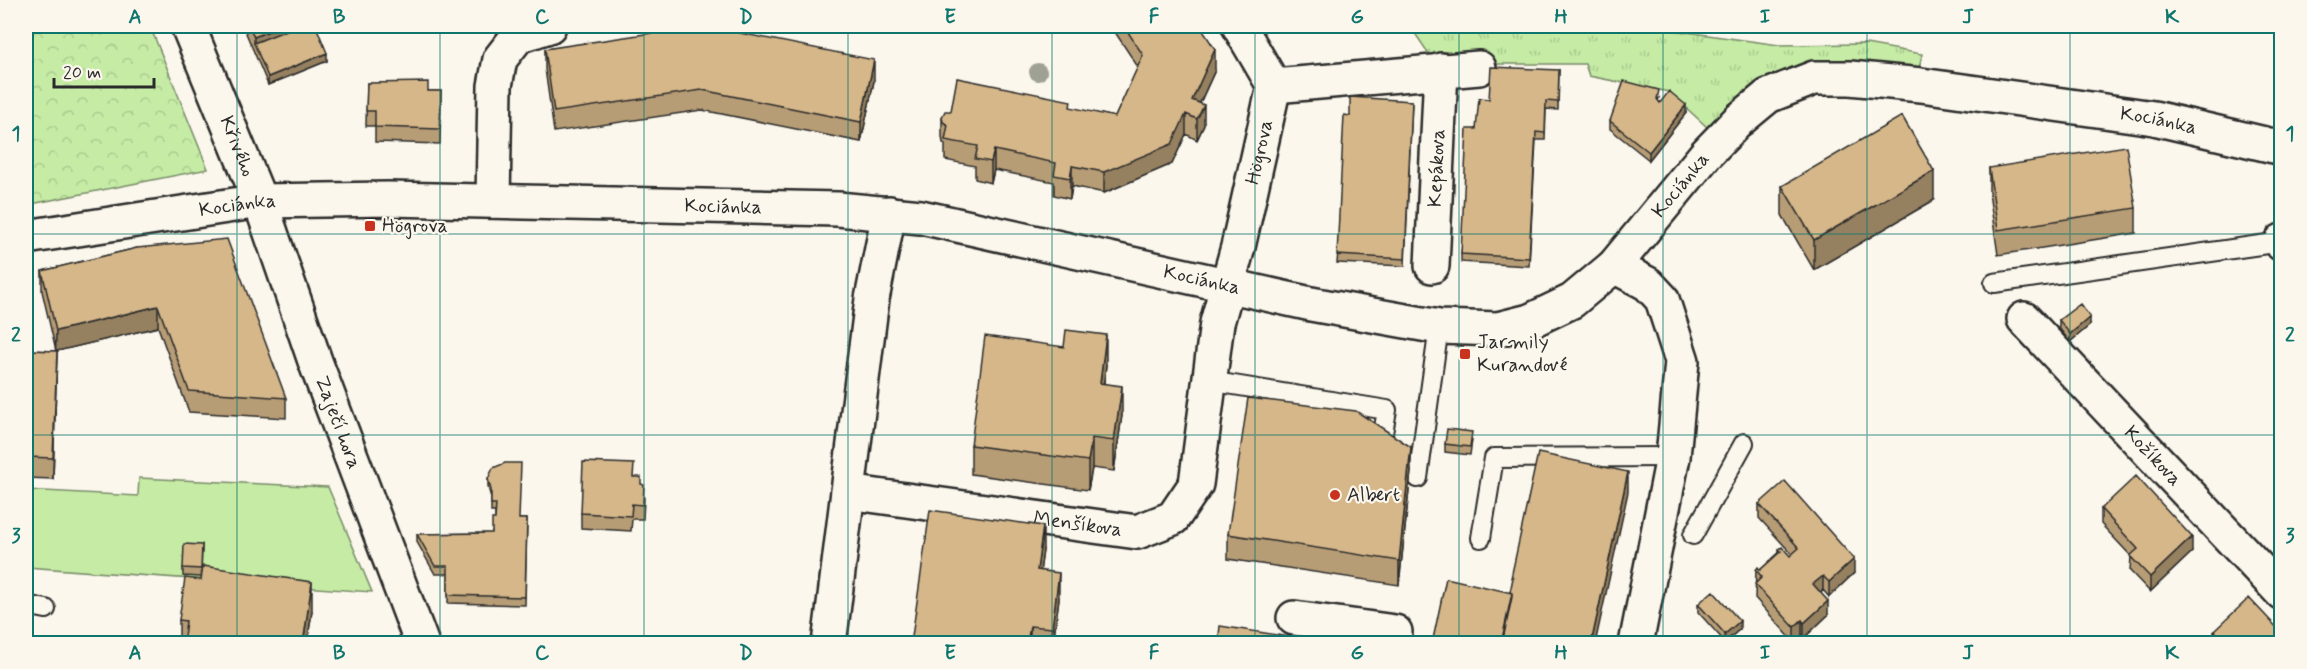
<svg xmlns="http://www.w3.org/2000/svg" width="2307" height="669" font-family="Mynerve,sans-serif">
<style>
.grass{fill:url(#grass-tufts);stroke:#788b68;stroke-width:1.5}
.forest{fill:url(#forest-crowns);stroke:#788b68;stroke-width:1.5}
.green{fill:#c5eba5;stroke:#788b68;stroke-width:1.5}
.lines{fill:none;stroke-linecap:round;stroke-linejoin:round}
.service-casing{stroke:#2b2b2b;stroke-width:22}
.minor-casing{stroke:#2b2b2b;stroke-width:38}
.tertiary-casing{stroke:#2b2b2b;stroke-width:38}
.service{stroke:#fbf7ec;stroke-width:18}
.minor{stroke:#fbf7ec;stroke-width:33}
.tertiary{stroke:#fbf7ec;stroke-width:33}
.tree{fill:#9ea193}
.wall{fill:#b79d76;stroke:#2b2b2b;stroke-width:1.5}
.shaded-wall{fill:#958060;stroke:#2b2b2b;stroke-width:1.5}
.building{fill:#d5b789;stroke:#2b2b2b;stroke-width:1.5}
.grid{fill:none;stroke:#0f766e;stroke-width:1.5;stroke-opacity:0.55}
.poi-dot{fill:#c8321e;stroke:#fbf7ec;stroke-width:2}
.labels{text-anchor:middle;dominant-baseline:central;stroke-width:4.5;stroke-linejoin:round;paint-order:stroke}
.street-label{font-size:20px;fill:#2b2b2b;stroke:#fbf7ec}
.poi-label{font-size:20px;fill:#2b2b2b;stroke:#fbf7ec;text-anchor:start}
.neatline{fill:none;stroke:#0f766e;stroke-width:2}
.grid-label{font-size:20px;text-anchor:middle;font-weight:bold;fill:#0f766e}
</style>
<defs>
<pattern id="grass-tufts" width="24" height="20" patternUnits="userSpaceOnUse" patternTransform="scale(1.5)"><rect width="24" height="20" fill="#c5eba5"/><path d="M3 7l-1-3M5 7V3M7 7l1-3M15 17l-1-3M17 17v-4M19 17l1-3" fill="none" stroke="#a9ca8e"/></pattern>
<pattern id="forest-crowns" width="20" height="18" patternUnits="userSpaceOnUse" patternTransform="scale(1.5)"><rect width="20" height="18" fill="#c5eba5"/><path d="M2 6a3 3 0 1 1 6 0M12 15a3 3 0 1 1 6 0" fill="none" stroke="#a9ca8e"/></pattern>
</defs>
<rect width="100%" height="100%" fill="#fbf7ec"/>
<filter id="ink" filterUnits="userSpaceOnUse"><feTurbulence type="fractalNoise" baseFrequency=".0167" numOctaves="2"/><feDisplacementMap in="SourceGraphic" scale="12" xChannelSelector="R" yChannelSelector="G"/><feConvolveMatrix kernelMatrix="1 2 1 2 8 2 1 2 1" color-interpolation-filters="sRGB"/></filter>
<g filter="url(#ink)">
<path class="grass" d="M1410,26H1643L1779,45L1866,44L1922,54L1918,74L1734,106L1708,128L1669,92L1589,76L1585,64H1489V54L1433,60Z"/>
<path class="forest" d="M26,26H150L208,169L26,205Z"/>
<path class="green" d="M139,478L328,487L372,592L26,567V490L138,496Z"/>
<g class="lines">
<g class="service-casing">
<path id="service" d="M1994,283L2281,242
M1209,381L1387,410L1380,451
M1418,478L1439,327
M1693,535L1744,443
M1481,538L1494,458L1673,457
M26,605L46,609"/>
</g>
<g class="minor-casing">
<g id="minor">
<path id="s1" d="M188,26L260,201L315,361L422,644"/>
<path d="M1274,86L1479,68"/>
<path d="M493,201L495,86L500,59L518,36L549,26"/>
<path d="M2282,241V244"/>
<path id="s2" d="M1432,266L1441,70"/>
<path d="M1614,266L1648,284L1662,299L1682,361L1673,457L1636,644"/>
<path id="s3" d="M2024,319L2282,593"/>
<path id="s4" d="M848,492L1137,532L1173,518L1196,484L1217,323L1238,247L1274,86L1239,26"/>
<path d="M1294,618L1395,632"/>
<path d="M829,644L872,299L889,213"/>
</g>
</g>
<g class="tertiary-casing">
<g id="tertiary">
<path id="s5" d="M26,237L260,201L388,199L838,209L921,217L1311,304L1439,327L1498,329L1530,321L1572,301L1614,266L1706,154L1739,120L1768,96L1814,78H1850L1921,85L2154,118L2282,148"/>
</g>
</g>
<use href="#service" class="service"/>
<use href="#minor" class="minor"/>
<use href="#tertiary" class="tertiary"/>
</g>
<circle class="tree" cx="1038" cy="72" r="9"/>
<path class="wall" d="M243,26H316L327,61L268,85Z
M1111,26H1200L1215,70L1200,103L1204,125L1197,140L1186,134L1172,164L1104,193L1072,186L1070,199L1054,195V182L994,170L991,183L975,179V166L945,160V144L943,143L942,137V117L1071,108L1115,117L1138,67Z
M545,49L874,81L861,142L702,110L554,132L545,69Z
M1559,70L1558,110L1546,109L1545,140H1536L1529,266L1461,262V254L1476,129L1489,99Z
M367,83L428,91H441L440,144L375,142V126H366Z
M1659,98L1658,101L1660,103L1686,113L1649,160L1610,129V121Z
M1412,101L1405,266L1337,263L1350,116Z
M1989,168L2136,208V233L1998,255L1989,193Z
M1782,186L1934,200L1814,270L1782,215Z
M137,248L286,398V418L189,412L158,327L57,351L53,479L26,478V350L56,351L42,291V271Z
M2059,320L2090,325L2070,342L2059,328Z
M1106,365L1104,383L1122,415L1114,471L1092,468L1088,490L971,474V445Z
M1472,440L1470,455L1445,452V444Z
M1411,471L1399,585L1228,559V534Z
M634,477L641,484L644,499L643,519H632L631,531L581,528V513Z
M488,479L519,519H527L525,605L448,603V574H435L417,542V534L492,533L495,519V512H491V498L488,487Z
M1759,504L1854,573L1829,597L1823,590L1821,593L1828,615L1804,638L1802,635L1794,642L1755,598L1756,570H1760L1779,553V549L1790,556L1792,554L1759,518Z
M2101,509L2192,552L2150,592L2130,571L2131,556L2101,524Z
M202,545L201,577L183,576V568Z
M1043,550L1040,571L1059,598L1053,644H911Z
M1698,604L1740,629L1725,642L1698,612Z
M312,611L307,644H179V620Z
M2214,631L2282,644H2214Z"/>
<path class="shaded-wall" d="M281,26H313L254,43V37Z
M1215,49V70L1193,118L1192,100Z
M327,53V61L268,85V77Z
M874,60V81L861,142V122Z
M1204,105V125L1197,140V119Z
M1686,105V113L1649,160V152Z
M1186,114V134L1172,164L1104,193V172Z
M994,150V170L991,183V162Z
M1072,166V186L1070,199V178Z
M1934,171V200L1814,270V240Z
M158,306V327L57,351L53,479L56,331Z
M2090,317V325L2070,342V334Z
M1106,335V365L1100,412V383Z
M1122,386V415L1114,471V441Z
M1092,438V468L1088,490V461Z
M1411,447V471L1399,585V561Z
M1628,472V492L1595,644H1591Z
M1043,526V550L1037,595V570Z
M2192,537V552L2150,592V577Z
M1854,559V573L1829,597V582Z
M1059,573V598L1053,644H1052V628Z
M1823,576V590L1813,599V584Z
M312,582V611L307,644H303Z
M1828,601V615L1804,638V623Z
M1802,620V635L1794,642V627Z
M1740,621V629L1725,642V634Z
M1030,626V644H1027Z"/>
<path class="building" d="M249,26H281L254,37Z
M297,26H316L327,53L268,77L254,43Z
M1124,26H1200L1215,49L1192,100L1204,105L1197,119L1186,114L1172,144L1104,172L1072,166L1070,178L1054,175L1056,163L994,150L991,162L975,159L978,146L945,140L948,125L943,122L942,117L945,111H951L957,78L1071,101L1070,107L1115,117L1143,55Z
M692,27L715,28L874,60L861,122L702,90L554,112L545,49Z
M1491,67L1559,70L1558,102L1546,101L1545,133L1536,132L1529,258L1461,254L1467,129H1476L1479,98L1489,99Z
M1624,81L1659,90L1657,99L1660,103L1669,91L1686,105L1649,152L1610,121Z
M428,82V91H441L440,129L375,127V111H366L367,83Z
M1350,97L1412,101L1405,259L1337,255L1344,115L1350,116Z
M1902,116L1934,171L1814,240L1782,186Z
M2126,146L2136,208L1998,230L1989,168Z
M227,239L286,398L189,391L158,306L56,331L42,271L137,248Z
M2080,304L2090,317L2070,334L2059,320Z
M1066,330L1106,335L1100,383L1122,386L1114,441L1092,438L1088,461L971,445L985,336L1064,347Z
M26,350L57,351L53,458L26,457Z
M1248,398L1356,411L1411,447L1399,561L1228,534Z
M1447,429L1472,432L1470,447L1445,444Z
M1538,453L1628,472L1591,644H1502L1512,597V593L1510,592L1513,578H1511Z
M583,462L634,464L633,477H641V484L644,485L643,505L632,504L631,516L581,513Z
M505,463H521L519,519H527L525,597L448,595V566H435L417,534L492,533V519H495L496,504H491V490L488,479L493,468Z
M2136,476L2192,537L2150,577L2130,556L2138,549L2101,509Z
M1785,481L1854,559L1829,582L1823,576L1813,584L1828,601L1804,623L1802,620L1794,627L1755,584L1762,577L1756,570L1758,567L1760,570L1781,551L1779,549L1782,547L1790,556L1799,548L1759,504Z
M930,510L1043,526L1037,570L1059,573L1052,628L1030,626L1027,644H911Z
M184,544L202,545L201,569L183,568Z
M203,566L312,582L303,644H183L186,621L179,620L185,578L201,580Z
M1446,578L1512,593L1501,644H1432Z
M1713,591L1740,621L1725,634L1698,604Z
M2249,598L2282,633V644H2225L2214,631Z
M1220,626L1309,640L1308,644H1218Z"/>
</g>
<path class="grid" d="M237,26V644M440,26V644M644,26V644M848,26V644M1052,26V644M1255,26V644M1459,26V644M1663,26V644M1867,26V644M2070,26V644M26,234H2282M26,435H2282"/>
<g class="poi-dot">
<rect x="364" y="220" width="12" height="12" rx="3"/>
<rect x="1459" y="348" width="12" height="12" rx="3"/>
<circle cx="1335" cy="495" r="6"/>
</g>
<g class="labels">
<g class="street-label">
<text stroke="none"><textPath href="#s5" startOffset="2248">Kociánka</textPath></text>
<text stroke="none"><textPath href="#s1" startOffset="130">Křivého</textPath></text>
<text stroke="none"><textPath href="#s4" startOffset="710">Högrova</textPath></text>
<text stroke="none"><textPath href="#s2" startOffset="98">Kepákova</textPath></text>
<text stroke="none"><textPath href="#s5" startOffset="1726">Kociánka</textPath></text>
<text stroke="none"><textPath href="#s5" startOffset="214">Kociánka</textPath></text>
<text stroke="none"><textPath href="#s5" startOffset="700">Kociánka</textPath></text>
<text stroke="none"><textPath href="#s5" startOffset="1186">Kociánka</textPath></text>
<text stroke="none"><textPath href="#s1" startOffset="424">Zaječí hora</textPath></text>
<text stroke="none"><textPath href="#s3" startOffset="188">Kožíkova</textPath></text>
<text stroke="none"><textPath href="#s4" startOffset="232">Menšíkova</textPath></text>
</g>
<g class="poi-label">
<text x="382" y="226">Högrova</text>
<text x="1477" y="342">Jarmily<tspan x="1477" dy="23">Kurandové</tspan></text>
<text x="1347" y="495">Albert</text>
</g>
</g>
<rect width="2307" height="669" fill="none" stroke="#fbf7ec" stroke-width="66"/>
<path d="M54 78v9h100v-9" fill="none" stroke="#2b2b2b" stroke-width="3"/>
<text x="63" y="78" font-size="18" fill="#2b2b2b" stroke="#fbf7ec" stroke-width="4.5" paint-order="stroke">20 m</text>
<rect x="33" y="33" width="2241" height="603" class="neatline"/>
<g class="grid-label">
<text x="135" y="23">A</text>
<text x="339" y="23">B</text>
<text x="542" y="23">C</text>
<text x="746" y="23">D</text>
<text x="950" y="23">E</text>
<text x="1154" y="23">F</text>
<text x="1357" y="23">G</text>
<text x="1561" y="23">H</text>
<text x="1765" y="23">I</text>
<text x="1968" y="23">J</text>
<text x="2172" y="23">K</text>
<text x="16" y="140">1</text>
<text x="2290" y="140">1</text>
<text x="16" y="341">2</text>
<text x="2290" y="341">2</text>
<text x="16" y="542">3</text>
<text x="2290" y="542">3</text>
<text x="135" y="659">A</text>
<text x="339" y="659">B</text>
<text x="542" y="659">C</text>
<text x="746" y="659">D</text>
<text x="950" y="659">E</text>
<text x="1154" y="659">F</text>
<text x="1357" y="659">G</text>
<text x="1561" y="659">H</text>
<text x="1765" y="659">I</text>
<text x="1968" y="659">J</text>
<text x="2172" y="659">K</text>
</g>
</svg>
